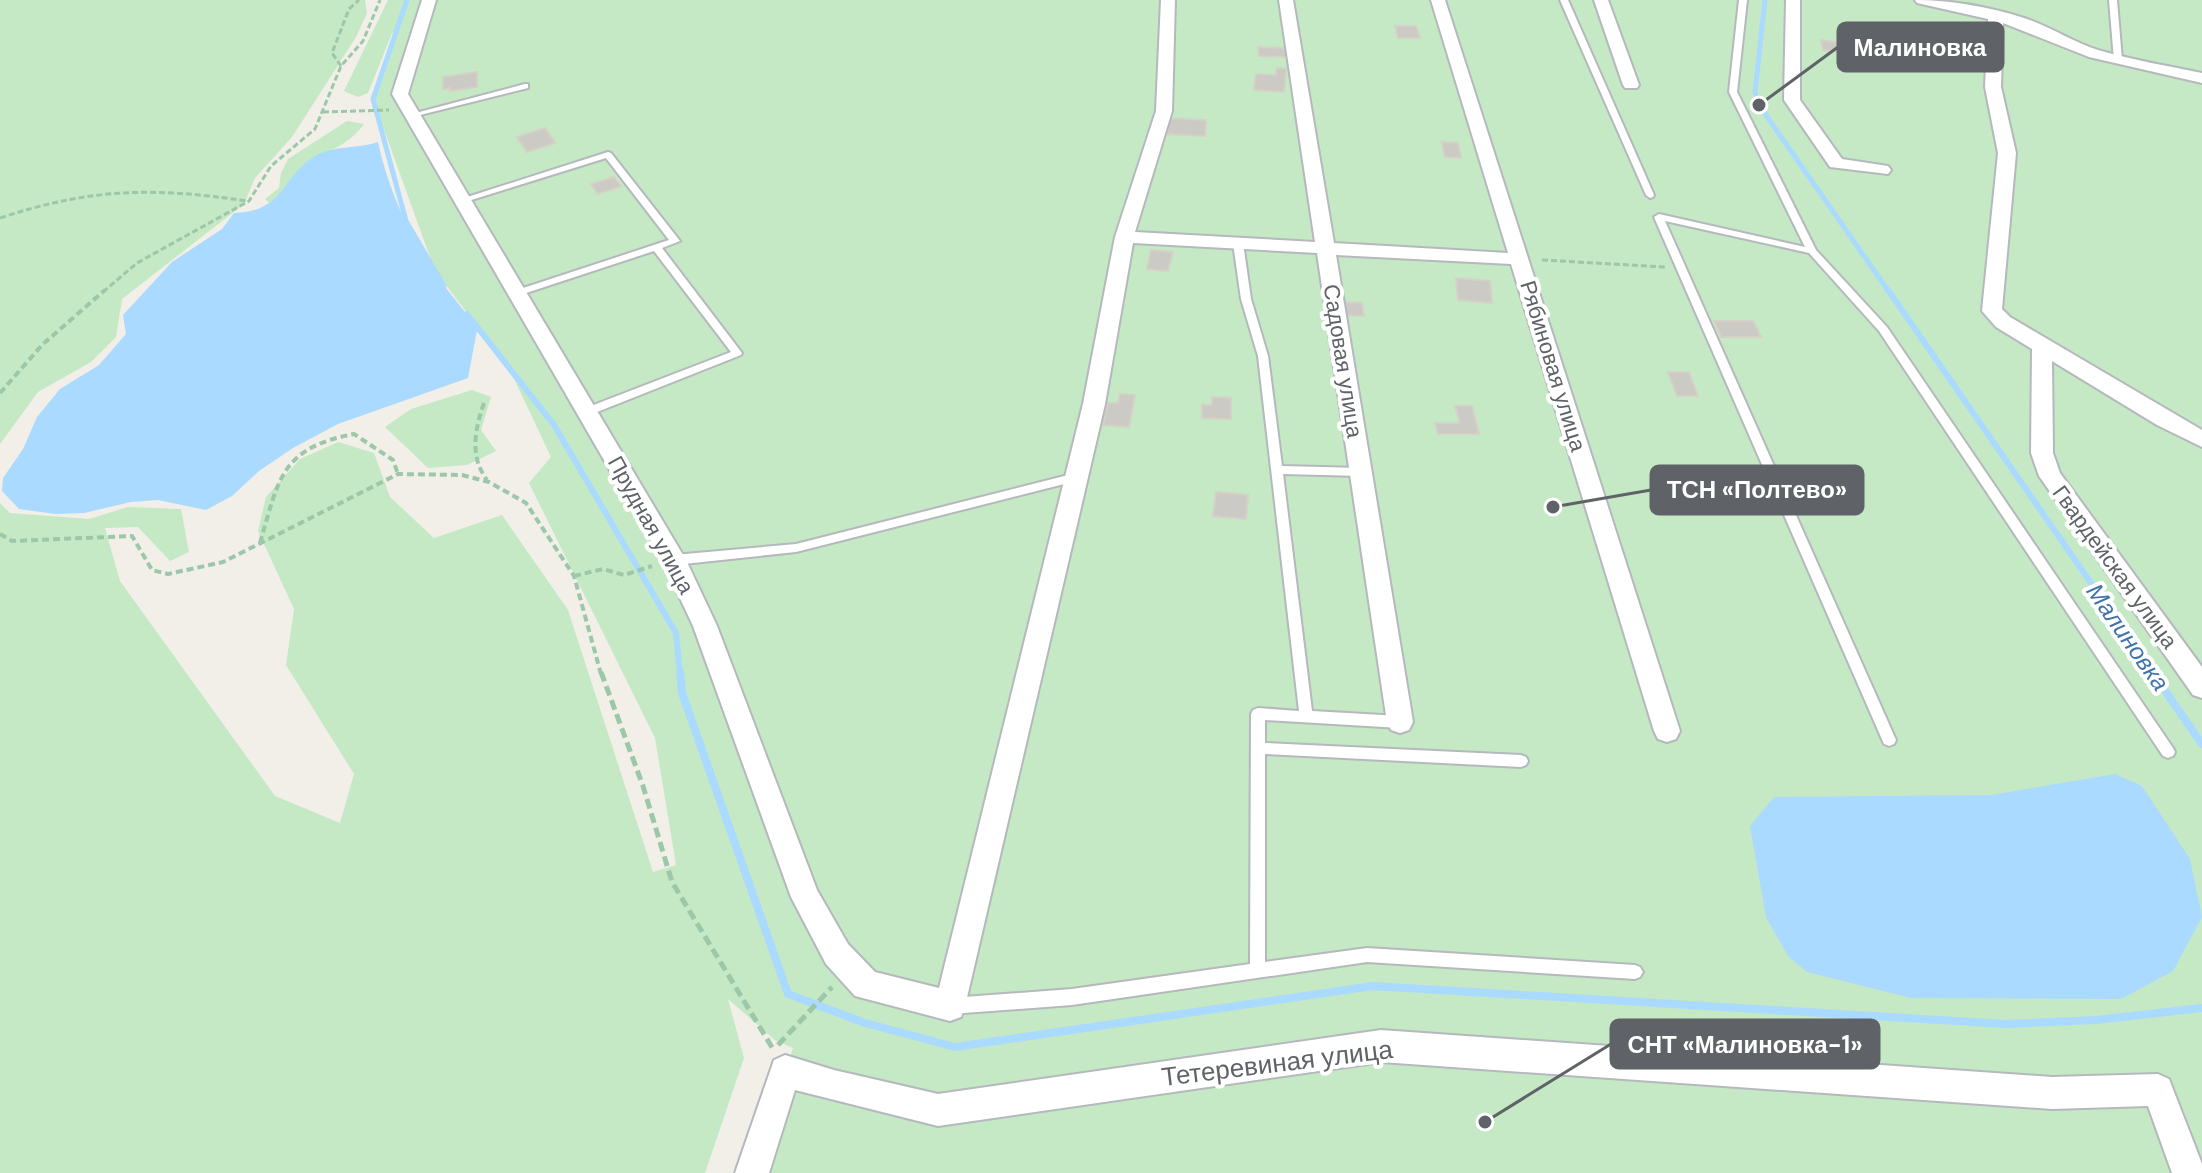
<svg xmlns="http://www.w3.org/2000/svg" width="2202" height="1173" font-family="'DM Sans',sans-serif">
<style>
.green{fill:#c5e8c5}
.water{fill:#aadaff}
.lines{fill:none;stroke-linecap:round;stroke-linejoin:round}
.stream-far2{stroke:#aadaff;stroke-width:5}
.stream-far1{stroke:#aadaff;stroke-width:6}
.stream{stroke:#aadaff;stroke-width:8}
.building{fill:#cccac5;stroke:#d6d1c6;stroke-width:2}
.service-casing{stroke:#b5b8bc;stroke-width:4}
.minor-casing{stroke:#b5b8bc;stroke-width:4}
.path-far2{stroke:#9cc7a9;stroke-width:3;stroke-dasharray:6 3;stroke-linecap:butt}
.path-far1{stroke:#9cc7a9;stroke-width:4;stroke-dasharray:7 4;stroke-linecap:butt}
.path{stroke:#9cc7a9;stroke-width:5;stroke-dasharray:10 5;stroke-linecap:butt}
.service{fill:#fff;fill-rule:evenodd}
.minor{fill:#fff;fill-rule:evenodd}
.labels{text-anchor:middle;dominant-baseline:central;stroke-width:8;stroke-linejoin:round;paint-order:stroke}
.street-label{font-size:22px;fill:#5f6368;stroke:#fff}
.water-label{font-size:24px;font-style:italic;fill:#4174aa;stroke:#fff}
.near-street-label{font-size:26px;fill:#5f6368;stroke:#fff}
.leader{fill:none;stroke:#5f6368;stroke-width:3}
.callout-dot{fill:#5f6368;stroke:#fff;stroke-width:3}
.callout{fill:#5f6368;stroke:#5f6368;stroke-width:3}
.callout-label{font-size:24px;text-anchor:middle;font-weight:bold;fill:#fff}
</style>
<rect width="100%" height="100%" fill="#f1efe8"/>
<path class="green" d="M0,0H365L367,13L356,37L292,137L255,178L244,204L122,299L116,337L91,362L38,392L0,444Z
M388,0H2202V1173H752L793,1048L775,1040L728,999L744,1058L705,1173H0V503L10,513L89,519L128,507L181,509L189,552L170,561L138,527L105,528L120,581L275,796L340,823L354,774L286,665L294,609L258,531L266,497L300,459L338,442L374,453L390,497L434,538L502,515L568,610L653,872L676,865L655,738L529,483L551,457L508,366L435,271L373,99L397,30L392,33L368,93L358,97L344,91Z
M347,121L364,124C344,151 323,149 299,171C288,182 282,194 269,203L265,199L279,188L281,173L288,159Z
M472,390L491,397L481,430L496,451L467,465L428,468L385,427L411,409Z"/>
<path class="water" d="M378,142C388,190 411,240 440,280C452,297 466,311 477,330L468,378L338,424L293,448L259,471L232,496L206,510L158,500L131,502L84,513L55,514L19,509L2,491L3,478L23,449L37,417L60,389L99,365L126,334L123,315L172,262L222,229L234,213C283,212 281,179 312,158C331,145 357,149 378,142Z
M2115,774L2142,786L2190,859L2202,917L2173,971L2121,999L1911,998L1807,972L1788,956L1766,917L1750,826L1774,797L1991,795Z"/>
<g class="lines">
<path class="stream-far2" d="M407,0L373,99L406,221L444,286
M1765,0L1755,92L1759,105L1889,292"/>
<path class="stream-far1" d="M1888,290L2154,674
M467,314L554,425L676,633L680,674"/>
<path class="stream" d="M680,672L682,693L788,994L865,1023L955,1047L1373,986L2006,1024L2096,1020L2202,1008
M2152,672L2202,744"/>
</g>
<path class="building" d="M1395,26H1416L1420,38H1398Z
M1821,40L1849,44L1851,53L1823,50Z
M1258,47L1285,48L1286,57L1259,56Z
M1277,68L1286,69L1284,92L1254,90L1256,74L1276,75Z
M477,72V87L450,91V88L443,89V77Z
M1169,118L1206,120L1205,136L1167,134Z
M545,128L555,143L527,152L517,137Z
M1442,142L1458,143L1461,158L1445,157Z
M614,177L621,186L598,194L591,184Z
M1151,250L1173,252L1168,271L1147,269Z
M1456,278L1490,281L1492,303L1458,300Z
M1339,302L1362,303L1364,316L1340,315Z
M1714,321H1753L1761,337H1721Z
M1668,372H1689L1698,396H1677Z
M1120,394L1135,395L1129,427L1103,425L1108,403H1118Z
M1212,397L1231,398V419L1202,418V405H1212Z
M1455,406H1472L1479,434H1438L1435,423H1460Z
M1216,492L1248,495L1246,519L1213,516Z"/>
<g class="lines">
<g class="service-casing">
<path id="service" d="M1560,0H1568L1654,195L1653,197L1650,198L1646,195Z
M1739,0H1747L1737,92L1816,250L1887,327L2173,748L2175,752L2173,756L2168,758L2163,756L1879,331L1809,253L1665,221L1896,740L1894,744L1889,746L1884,744L1654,217L1659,214L1805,247L1729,92Z
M2109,0H2117L2122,60L2118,62L2114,60Z
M525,84H528V88L412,117L408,115Z
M608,152L611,153L680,241L662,248L742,353L741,355L587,416L583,415L582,412L583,409L731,352L654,251L520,295H514L512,293L514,291L669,240L606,158L465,202H459L458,200Z
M1238,240L1243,243L1251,299L1268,356L1282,466L1361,468L1367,472L1361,476L1283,474L1312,711L1400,716L1405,718L1407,722L1405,726L1400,728L1265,720V743L1521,755L1526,757L1528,761L1526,765L1521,767L1265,754V962L1367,948L1635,965L1640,967L1643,972L1640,977L1635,979L1367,962L1072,1005L950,1014L945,1011L942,1006L945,1001L950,998L1072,989L1250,964L1251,714L1253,710L1258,708L1299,711L1258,356L1241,299L1233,243Z
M1076,473L1080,474L1082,477L1080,480L796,552L674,565L668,560L674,555L796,544Z"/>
</g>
<g class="minor-casing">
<path id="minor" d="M422,0H436L408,94L686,560L717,626L817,890L848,944L875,972L939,988L1083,404L1115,237L1156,111L1161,0H1175L1172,111L1135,232L1315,242L1279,0H1293L1334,243L1508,253L1431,0H1445L1680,731L1676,739L1667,742L1658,739L1654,731L1511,264L1336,255L1413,722L1409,730L1400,733L1391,730L1387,722L1317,253L1133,243L1105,404L965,1006L961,1017L950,1021L855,996L826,964L791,897L693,626L663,562L392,94Z
M1594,0H1608L1639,85L1637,88H1625L1623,85Z
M1786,0H1800V100L1842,159L1888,166L1891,170L1888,174L1830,167L1784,100Z
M1915,0C1951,0 1990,7 2024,18C2050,26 2072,42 2098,50C2132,60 2168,66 2202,73V83L2089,57L2003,23L2001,87L2016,153L2002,309L2010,317L2202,430V447L2157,425L2052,361L2053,453L2060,473L2202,667V698L2193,695L2039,476L2031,453L2032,349L1996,327L1982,311L1998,153L1985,87L1988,19L1917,3Z
M1381,1030L2052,1077L2158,1074L2169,1079L2202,1164V1173H2172L2148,1106L2052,1109L1381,1062L938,1126L795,1090L769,1173H735L774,1060L785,1055L834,1070L938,1094Z"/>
</g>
<path class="path-far2" d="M341,66L332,53L349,9L359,0
M323,112L389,110
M0,218C91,188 153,187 247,201
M1542,260L1665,267
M103,292L137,263L249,201L271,166L315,129L341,66L363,41L380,0"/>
<path class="path-far1" d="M0,393L43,344L105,290
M484,403C475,429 469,456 487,480
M0,534L12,541L132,536L152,570L168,574L223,562L398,474L462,475L489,482L526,503L574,576L601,674
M260,543C279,478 281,448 354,434L393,460L398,474
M574,576L603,569L624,575L652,566"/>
<path class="path" d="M601,672L643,786L672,882L773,1049
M778,1045L832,987"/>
<use href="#service" class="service"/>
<use href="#minor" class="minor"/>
</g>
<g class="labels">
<g class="street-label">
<text transform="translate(1343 361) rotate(81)">Садовая улица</text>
<text transform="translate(1553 366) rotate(73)">Рябиновая улица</text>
<text transform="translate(651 525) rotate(61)">Прудная улица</text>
<text transform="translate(2115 567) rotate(54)">Гвардейская улица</text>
</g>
<g class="water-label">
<text transform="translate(2128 637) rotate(55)">Малиновка</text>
</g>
<g class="near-street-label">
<text transform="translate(1277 1063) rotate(-7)">Тетеревиная улица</text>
</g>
</g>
<path class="leader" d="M1759 105L1838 47M1553 507L1651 490M1485 1122L1611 1044"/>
<g class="callout-dot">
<circle cx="1759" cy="105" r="8"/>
<circle cx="1553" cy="507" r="8"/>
<circle cx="1485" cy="1122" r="8"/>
</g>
<g class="callout">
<rect x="1838" y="23" width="165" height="48" rx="8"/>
<rect x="1651" y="466" width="212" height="48" rx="8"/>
<rect x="1611" y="1020" width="268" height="48" rx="8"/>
</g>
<g class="callout-label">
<text x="1920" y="56">Малиновка</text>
<text x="1757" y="498">ТСН «Полтево»</text>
<text x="1745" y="1053">СНТ «Малиновка-1»</text>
</g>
</svg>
